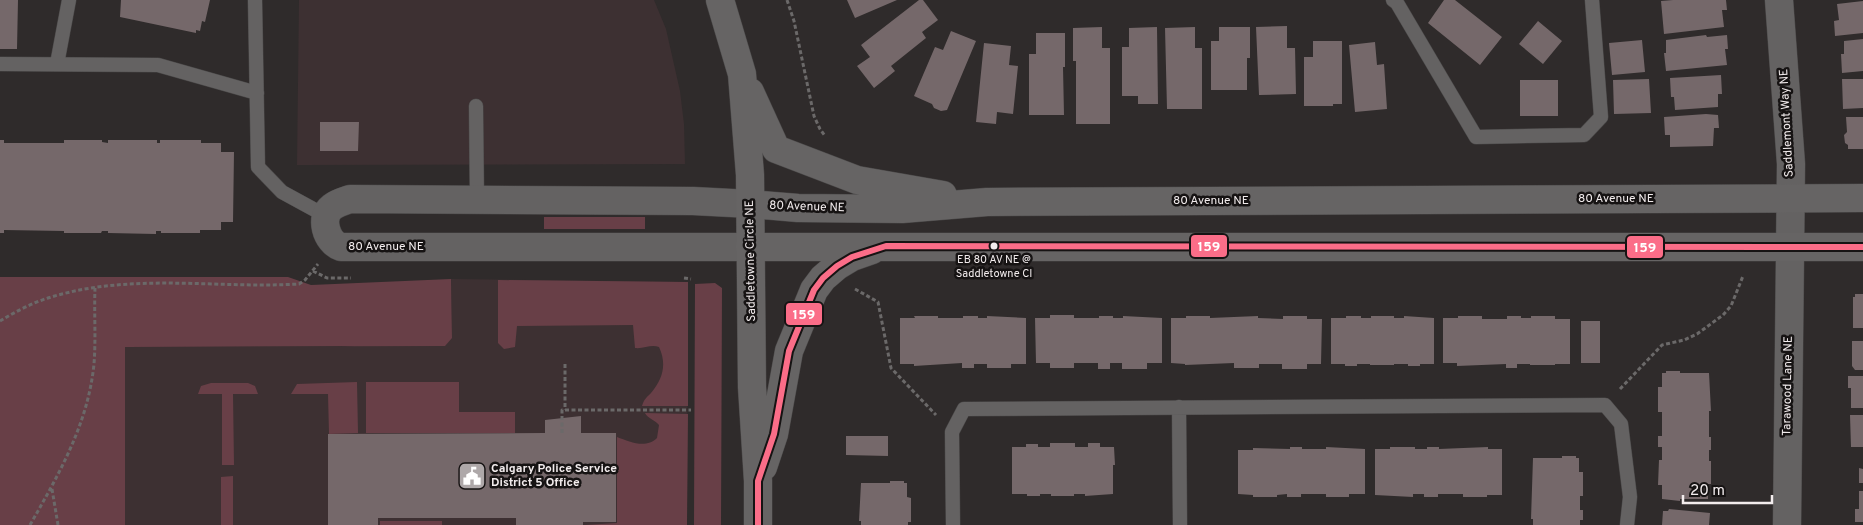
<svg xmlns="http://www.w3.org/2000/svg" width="1863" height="525" font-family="Overpass,sans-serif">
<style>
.built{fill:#3d3032}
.green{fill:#683f47}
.building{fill:#75686a}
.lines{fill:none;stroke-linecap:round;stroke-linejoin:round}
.lane-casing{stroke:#494747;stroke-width:15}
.street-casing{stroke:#494747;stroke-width:29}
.secondary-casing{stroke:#494747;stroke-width:29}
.path{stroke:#6b6969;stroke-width:3;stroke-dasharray:4 2.5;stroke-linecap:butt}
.lane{stroke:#646262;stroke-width:14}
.street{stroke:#646262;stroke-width:28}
.secondary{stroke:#666464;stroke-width:28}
.bus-1-casing{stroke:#161313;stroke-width:10}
.bus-1{stroke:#fb6d88;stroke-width:6}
.bus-dot{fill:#f2eced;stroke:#161313;stroke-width:2}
.labels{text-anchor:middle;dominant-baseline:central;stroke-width:5;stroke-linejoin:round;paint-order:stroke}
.bus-label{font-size:11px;fill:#f2eced;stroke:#161313}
.street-label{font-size:12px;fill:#f2eced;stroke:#161313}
.poi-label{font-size:12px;font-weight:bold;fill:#f2eced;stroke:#161313;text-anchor:start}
.line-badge{stroke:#161313;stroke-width:2}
.badge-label{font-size:14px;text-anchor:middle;font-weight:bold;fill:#fff}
</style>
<rect width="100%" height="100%" fill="#2f2b2b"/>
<path class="built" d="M299,0H654L666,29L680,91L684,124L685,164L297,165Z
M451,279L688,282L687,525H125V347H341L452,338Z"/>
<path class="green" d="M544,217H645V229H544Z
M0,277H288L311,285L451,279L452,338L445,346L125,347V525H0Z
M498,280L688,282V406H642C644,399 647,397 651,393C663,379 667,364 659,347C651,344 644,349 635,348L633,325L517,326L515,347L504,349L498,343Z
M715,283L722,288L721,525H694L695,284Z
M357,382L358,433L329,434L328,394H291L297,384Z
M366,382H459V412H515V433H366Z
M211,383H248L255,386L258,394H233L234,465H222V394H198L201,386Z
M645,413L688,414L687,525H585L617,523V437C630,442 646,449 657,438L659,425C654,419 648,419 645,413Z
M233,476V525H221V477Z
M380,521H442V525H380Z"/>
<path class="building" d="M0,0H18L17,49H0Z
M121,0H210L205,22L202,21L200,31L196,30V33L120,17Z
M847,0H897L855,18Z
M919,0H923L938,20L922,32L926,38L891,66L895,71L874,88L857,66L870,57L861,45Z
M1444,0H1455L1502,37L1480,65L1428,23Z
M1673,0H1726L1727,10H1722L1724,27L1664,34L1661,1Z
M1863,1V33L1835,36L1834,21L1839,20L1837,4Z
M1538,21L1562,41L1543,64L1519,44Z
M1287,26V48H1295L1296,94L1259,95L1256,27Z
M1102,27V48H1110V124H1076V61H1073V28Z
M1157,27L1158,104H1138V96H1122V47H1129V28Z
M1195,27V48H1202V109H1167L1165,28Z
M1219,27H1250V58H1247V90H1211V41H1219Z
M951,31L976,41L947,110L941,111L934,108L932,104L914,96L935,47L943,50Z
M1036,33H1065V67H1063L1064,115H1029V54H1036Z
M1706,35L1707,37L1727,35L1728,49H1725L1727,65L1666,71L1664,53H1666V40Z
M1863,39V71L1842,73L1841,54H1844V41Z
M1642,40L1645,72L1612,75L1609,43Z
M1313,41H1342V104H1333V106H1304V57H1313Z
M1375,42L1377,65L1384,64L1387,109L1355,112L1349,45Z
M984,43L1011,46L1009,65L1018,66L1013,114L997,112L996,124L976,122Z
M1721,75L1722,94H1718V107L1675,110L1674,97H1671L1670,78Z
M1649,79L1651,113L1614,114L1613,80Z
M1842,79H1863V108L1843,109Z
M1520,80H1558V116H1520Z
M1706,114L1718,115L1719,128H1714L1713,146L1670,147V135H1665L1664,117Z
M1846,117H1863V149H1848V145L1845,143L1844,135L1847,132Z
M320,122H359L358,151H320Z
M0,140H4V143H64V140H102V142L108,143V140H157V143H160V140H201V143H221V152H234L233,222H221V230H200V233H161V231H156V234L108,233V231H102L101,233H64V231L4,230V233H0Z
M1855,294H1863V328H1853V297H1855Z
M1050,315H1074V318H1099V316H1113V318H1123V316L1162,318V363H1147V369H1122V363H1110V369H1098V363H1074V368H1050V363H1036L1035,318H1050Z
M914,316H938V318H963V316H978V318H987V316L1026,318V364H1011V368H987V364H974V368H962V363L914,366V364H900V318H915Z
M1186,316H1210V318L1258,316V318L1283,319V316H1307V319H1322L1321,364H1307V369H1282V364H1259V368H1234V363L1185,365V364L1171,363V318H1186Z
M1346,316H1361V318H1371V316H1394V318H1404V316L1434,318V364H1420V366H1408V364H1394V365H1370V364H1357V366H1345V364H1331V318H1346Z
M1458,316H1482V319H1507V316H1521V318H1531V316H1555V319H1570V364H1555V365H1530V364H1517V368H1506V364L1457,366V363H1443V318H1458Z
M1581,321H1600V363H1581Z
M1852,341H1863V370H1855L1852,366Z
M1666,371H1680V373H1709L1711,411H1709V437H1711V450H1709V461H1711V484H1708V499H1680V501L1662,499V485H1658L1659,460H1662V447H1658V436H1662V412H1658V387H1662V373H1666Z
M1848,376H1863V408H1851V388H1848Z
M1850,415H1863V447H1851Z
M581,416V433H616V522H583V525H516V518H378V525H328V434L545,433V420Z
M846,436H888V456L846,455Z
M1050,443H1075V447H1088V443H1100V447H1114L1115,465H1113V494L1085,496V494H1074V496H1051V494H1040V496H1027V494H1012V447H1026V444H1038V447H1050Z
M1290,447H1302V449H1326V447L1365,449V494H1349V497H1326V494H1301V497H1287V494L1277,495V497H1253V495L1238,494V450H1253V448L1290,449Z
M1390,447H1415V449H1427V447H1439V449L1488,447V449H1502V495H1487V497H1463V494H1438V497H1424V494H1413V497L1375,495V449H1390Z
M1562,456H1576V458H1579V472H1583V496H1580V510H1583V520H1580V525H1533V519H1531L1533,458H1562Z
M1859,468L1863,469V483H1859Z
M890,481H904V483H907V497L911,498V522H908V525H861V521H859L861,483H890Z
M1859,491H1863V522H1855V509H1859Z
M1669,509L1710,513L1709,525H1662L1663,511H1668Z"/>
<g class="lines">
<g class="lane-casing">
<path id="lane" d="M255,0L258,167L282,192L326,216
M1393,0L1397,3L1476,137L1584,135L1601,117L1592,0
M0,64L158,65L257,93
M57,64L69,0
M476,106L477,201
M1179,407L1180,525
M953,525L952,432L964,409L1605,405L1621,424L1630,497L1627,525"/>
</g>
<g class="street-casing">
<path id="street" d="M1779,0L1791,164L1787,525
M750,247H349C346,247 344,247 341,247C326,242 319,217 332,207C337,203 344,201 350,199L693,201L751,204"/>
</g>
<g class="secondary-casing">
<path id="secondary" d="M720,0L742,74L750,175L752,387L758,481V525
M750,92L776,149L857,180L943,195
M751,204L798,208L902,209L987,202L1863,198
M750,247H1863
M763,467L774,434L789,351L814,290L823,278L837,266L852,257L872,250"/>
</g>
<path class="path" d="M787,0L794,21L814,116L820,129L825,136
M313,271L327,278H351
M684,278L691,279
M855,289L878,302L891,368L936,415
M0,321C15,312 32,303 48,298C130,272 216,289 299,284L305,280L318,264
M565,364V410
M1620,389L1662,345L1684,340L1697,334L1723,315L1731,306L1743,276
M562,433V410H691
M52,489L58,525
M30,525C59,474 88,424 94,364C96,339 94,313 95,288"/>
<use href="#lane" class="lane"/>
<use href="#street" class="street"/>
<use href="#secondary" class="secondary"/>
<g class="bus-1-casing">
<path id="bus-1" d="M758,525V481L774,434L789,351L814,290L823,278L837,266L852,257L886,246L1863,247"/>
</g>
<use href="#bus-1" class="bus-1"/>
</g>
<defs>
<g id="civic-square" transform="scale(1.4375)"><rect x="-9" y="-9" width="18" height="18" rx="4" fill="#aea8a9" stroke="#161313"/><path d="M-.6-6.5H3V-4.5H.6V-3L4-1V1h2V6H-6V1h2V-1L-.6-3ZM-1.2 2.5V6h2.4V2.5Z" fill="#fff"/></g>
</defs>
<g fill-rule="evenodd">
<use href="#civic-square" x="472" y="476"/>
</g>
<circle class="bus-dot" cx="994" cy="246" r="4.5"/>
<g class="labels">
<g class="bus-label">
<text x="994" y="260">EB 80 AV NE @<tspan x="994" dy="14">Saddletowne CI</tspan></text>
</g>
<g class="street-label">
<text transform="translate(1787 123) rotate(-93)">Saddlemont Way NE</text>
<text x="1616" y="199">80 Avenue NE</text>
<text x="1211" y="201">80 Avenue NE</text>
<text transform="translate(807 207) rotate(2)">80 Avenue NE</text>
<text x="386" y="247">80 Avenue NE</text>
<text transform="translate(751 261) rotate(-91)">Saddletowne Circle NE</text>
<text transform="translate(1788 386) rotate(-89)">Tarawood Lane NE</text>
</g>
<g class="poi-label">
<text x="491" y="469">Calgary Police Service<tspan x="491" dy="14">District 5 Office</tspan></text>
</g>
</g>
<g class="line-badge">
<rect x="1190" y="234" width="38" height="24" rx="5" fill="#fb6d88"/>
<rect x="1626" y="235" width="38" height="24" rx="5" fill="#fb6d88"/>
<rect x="785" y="302" width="38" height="24" rx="5" fill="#fb6d88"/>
</g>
<g class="badge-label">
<text x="1209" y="251">159</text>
<text x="1645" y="252">159</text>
<text x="804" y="319">159</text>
</g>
<path d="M1683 495v8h89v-8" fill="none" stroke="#f2eced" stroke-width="2.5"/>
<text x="1690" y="495" font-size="15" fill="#f2eced" stroke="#161313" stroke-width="4" paint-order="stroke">20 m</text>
</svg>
